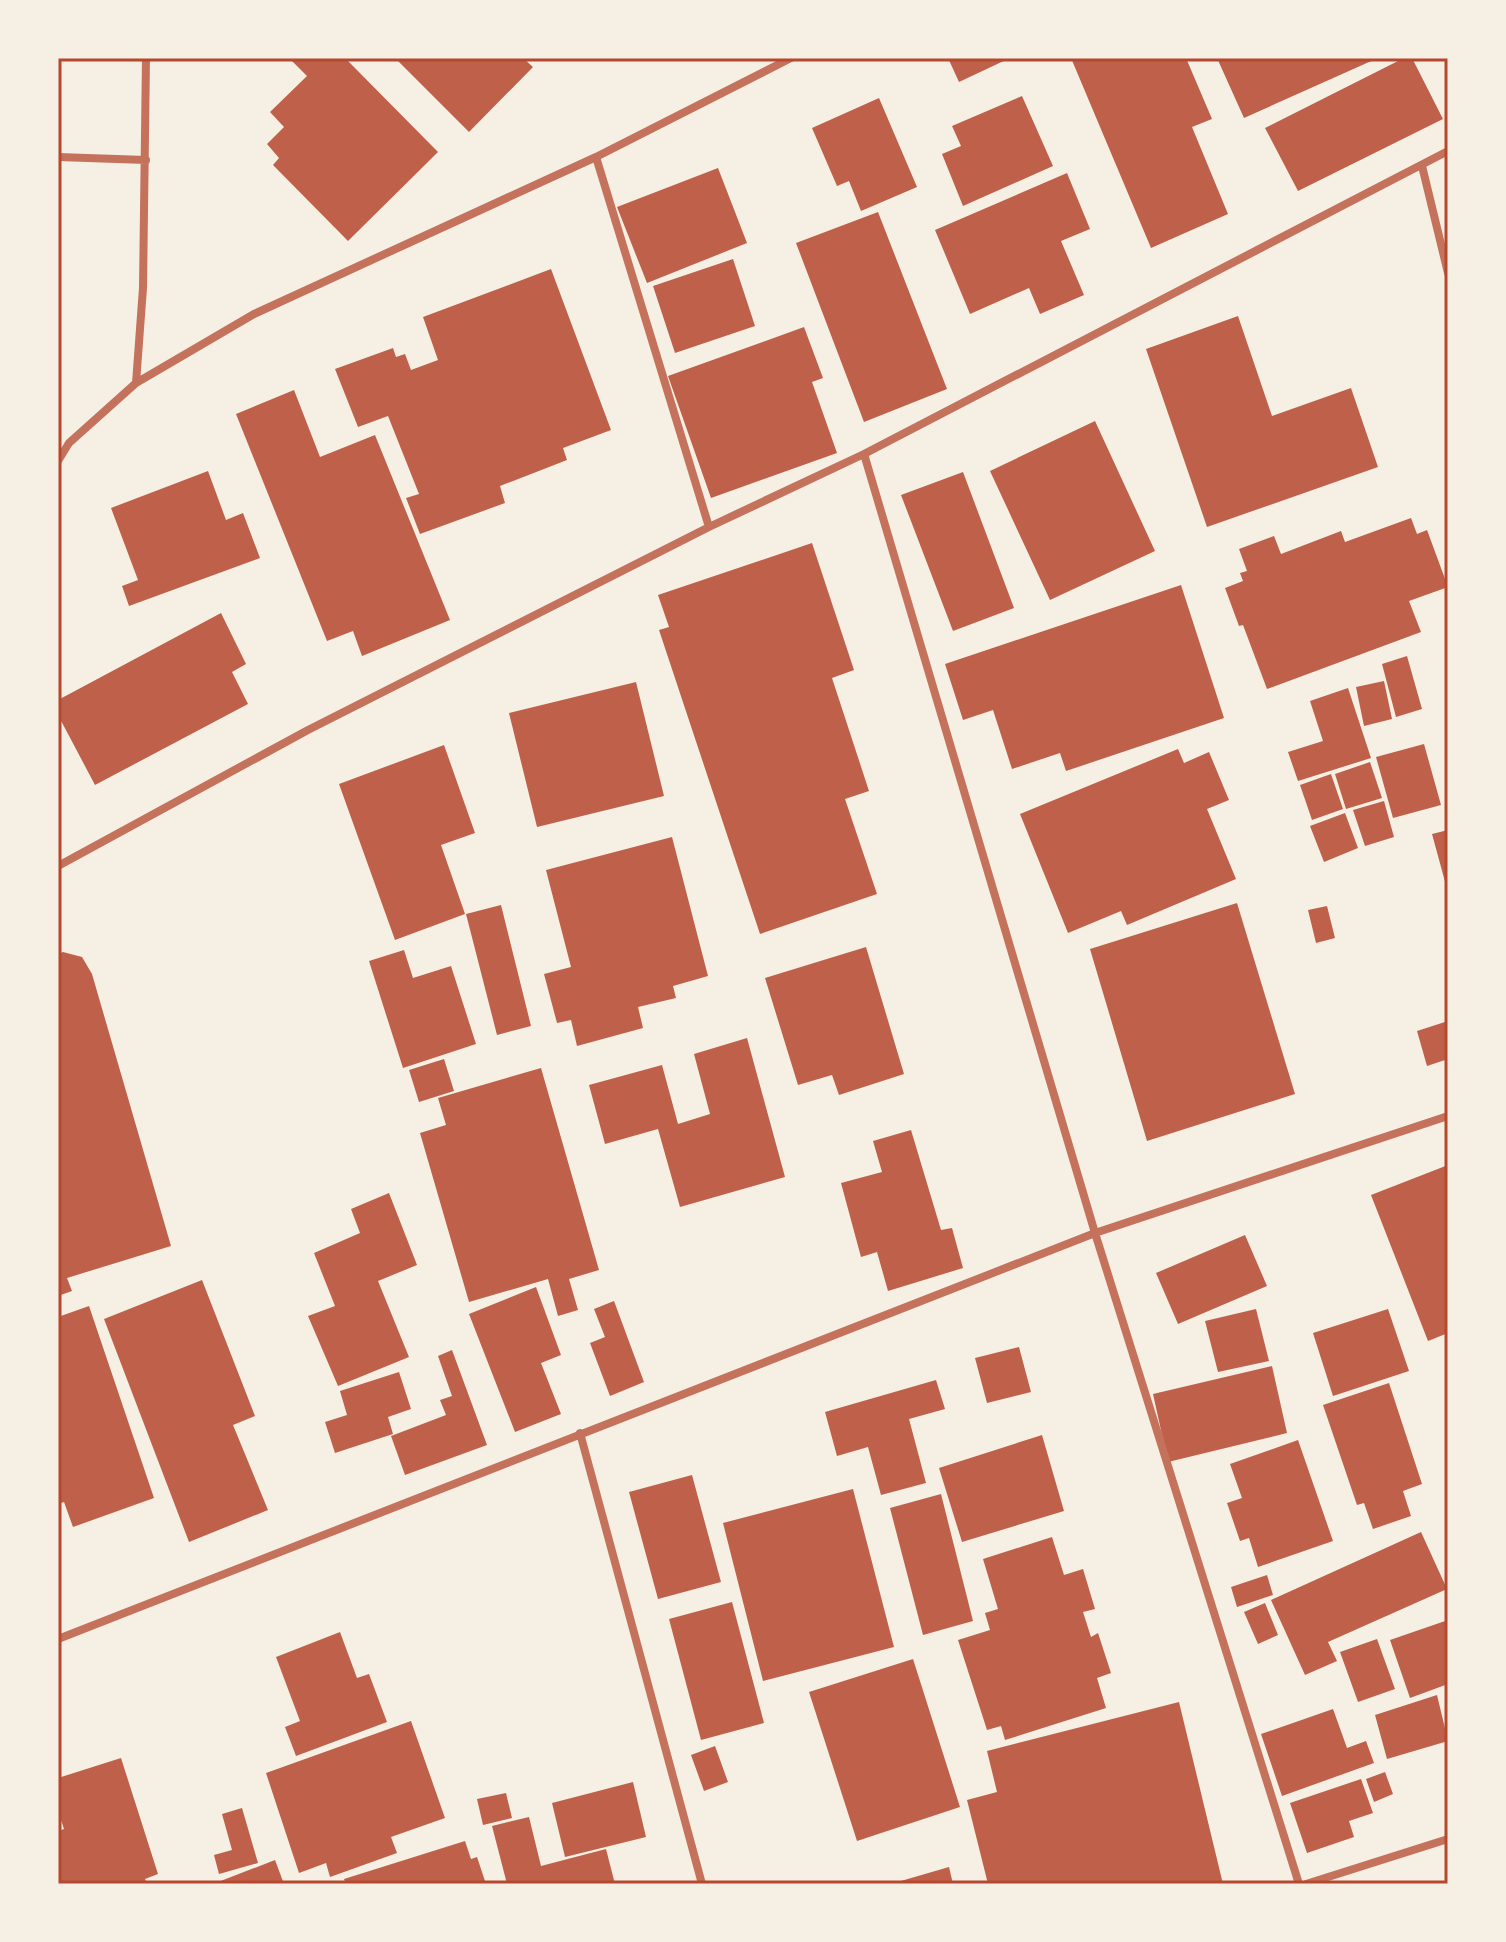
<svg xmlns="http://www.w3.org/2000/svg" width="1506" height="1942" font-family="Ubuntu,sans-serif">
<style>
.building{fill:#bf614a}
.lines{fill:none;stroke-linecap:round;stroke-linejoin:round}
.minor{stroke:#c5725c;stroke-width:8}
.neatline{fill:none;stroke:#b5482f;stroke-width:3}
</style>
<rect width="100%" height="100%" fill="#f6efe4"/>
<path class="building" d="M293,58H351L348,61L438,152L348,241L273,165L279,158L267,144L284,127L270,112L307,76L291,60Z
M395,58H523L533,67L469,132Z
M948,58H1010L959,82Z
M1071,58H1186L1212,119L1192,127L1228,214L1151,248Z
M1217,58H1378L1244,118Z
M1404,58H1412L1443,119L1298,191L1265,128Z
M1022,96L1053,166L963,206L942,154L961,146L952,126Z
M879,98L917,187L861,211L849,181L837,186L812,128Z
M718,168L747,243L647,283L617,207Z
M1067,173L1090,229L1061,241L1084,295L1040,314L1029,288L970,314L935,230Z
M878,212L947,389L864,422L796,243Z
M733,259L755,326L675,353L653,286Z
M551,269L611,430L563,448L567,460L500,486L505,503L420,534L406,498L419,494L388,416L358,427L335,369L393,348L396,357L405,354L411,370L438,360L423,317Z
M1238,316L1272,416L1351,388L1378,467L1207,527L1146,349Z
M804,327L823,378L812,382L837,453L711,498L668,376Z
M294,390L320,457L375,435L450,620L362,656L353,631L327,641L236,414Z
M1095,421L1155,551L1050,600L990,471Z
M208,471L226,520L243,513L260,558L129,606L122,586L138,580L111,508Z
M963,472L1014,608L953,631L901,495Z
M1411,518L1417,534L1427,530L1448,587L1409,601L1421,632L1267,689L1243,625L1239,626L1225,588L1243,581L1240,573L1247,571L1239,549L1274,536L1281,554L1341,531L1345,542Z
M812,543L854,670L832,678L869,791L845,799L877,894L760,934L659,630L669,627L658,595Z
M1181,585L1224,718L1066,771L1060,753L1012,769L993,710L963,720L945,664Z
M221,613L246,664L232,672L248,704L95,785L58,715V700Z
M1407,656L1422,709L1396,717L1382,664Z
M1384,681L1392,719L1364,726L1356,687Z
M636,682L664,796L537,827L509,713Z
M1348,688L1371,758L1298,781L1288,752L1323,741L1310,701Z
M1424,744L1441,805L1393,818L1376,757Z
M444,745L475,833L441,845L465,914L395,940L339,784Z
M1178,749L1184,763L1209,752L1229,800L1207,809L1236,879L1127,925L1121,911L1068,933L1020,814Z
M1370,762L1382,798L1346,809L1335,774Z
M1331,774L1343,809L1312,820L1300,785Z
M1384,801L1394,837L1365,846L1353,810Z
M1345,813L1358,848L1324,862L1310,826Z
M1448,830V889H1447L1432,834Z
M672,837L708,976L673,986L676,998L638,1007L643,1028L577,1046L571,1020L557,1023L544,974L571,967L546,870Z
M1237,903L1295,1094L1147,1141L1090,949Z
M501,905L531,1026L497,1035L466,914Z
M1327,906L1335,938L1316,943L1308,910Z
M866,947L904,1074L839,1095L832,1075L798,1085L765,978Z
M404,950L413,978L451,966L476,1044L403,1068L369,961Z
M63,952L82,957L92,974L171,1246L67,1278L72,1291L58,1296V954Z
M1448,1021V1059L1427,1066L1417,1031Z
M747,1038L785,1177L680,1207L658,1129L605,1144L589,1085L662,1065L678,1124L710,1114L694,1054Z
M444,1059L454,1091L419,1102L409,1070Z
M541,1068L599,1270L569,1279L578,1310L558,1316L548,1279L469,1302L420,1133L446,1125L438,1098Z
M911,1130L941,1230L952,1228L963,1268L888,1291L877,1252L861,1257L841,1183L882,1172L873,1141Z
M1448,1165V1333L1428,1341L1371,1195Z
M389,1193L417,1265L378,1281L409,1357L338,1386L308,1316L335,1306L314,1253L360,1233L351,1209Z
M1245,1235L1267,1286L1178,1324L1156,1273Z
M202,1280L255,1416L233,1425L268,1510L189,1542L104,1319Z
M536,1287L561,1355L541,1363L561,1414L515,1432L469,1314Z
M614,1301L644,1382L610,1396L590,1343L605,1337L594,1309Z
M89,1306L154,1498L73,1527L64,1502L58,1504V1317Z
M1256,1309L1269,1361L1218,1372L1205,1321Z
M1388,1309L1409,1371L1333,1396L1313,1333Z
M1019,1347L1031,1392L987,1403L975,1358Z
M452,1350L487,1445L405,1475L391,1436L446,1415L440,1400L452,1396L438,1356Z
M1272,1366L1287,1433L1168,1462L1153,1394Z
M399,1372L411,1409L388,1417L393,1434L335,1453L325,1422L347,1415L340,1391Z
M936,1380L945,1409L909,1419L926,1483L881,1495L868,1447L837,1456L825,1412Z
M1389,1383L1422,1484L1403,1491L1411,1516L1373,1529L1364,1503L1357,1505L1323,1405Z
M1042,1435L1064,1511L962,1542L939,1468Z
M1298,1440L1333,1541L1258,1567L1249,1538L1240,1541L1227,1503L1242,1498L1230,1464Z
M692,1475L721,1582L658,1599L629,1492Z
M853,1489L894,1647L763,1681L723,1523Z
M941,1494L973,1621L923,1635L890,1508Z
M1421,1532L1447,1589L1328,1642L1337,1661L1305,1675L1271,1600Z
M1052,1537L1064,1575L1083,1569L1095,1609L1083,1612L1091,1637L1098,1633L1111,1673L1097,1678L1106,1708L1005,1740L1001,1726L987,1730L958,1640L990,1630L985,1613L998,1609L983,1559Z
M1267,1575L1273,1595L1237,1607L1231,1587Z
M732,1602L764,1723L701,1740L669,1619Z
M1265,1603L1278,1635L1258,1644L1244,1612Z
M1448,1620V1684L1410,1698L1390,1640Z
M340,1632L357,1678L369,1674L387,1722L296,1756L285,1727L300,1721L276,1657Z
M1377,1639L1395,1689L1358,1702L1340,1652Z
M913,1659L960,1807L857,1841L809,1692Z
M1437,1695L1448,1741L1387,1759L1375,1715Z
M1179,1702L1223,1884H988L967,1800L997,1792L987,1751Z
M1333,1709L1347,1748L1366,1741L1374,1763L1282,1796L1261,1734Z
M411,1721L445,1818L391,1837L397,1853L330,1877L326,1863L299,1873L266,1773Z
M715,1746L728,1782L704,1791L691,1755Z
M121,1758L158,1874L145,1879L147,1884H58V1831L64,1829L58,1811V1778Z
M1385,1772L1393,1794L1374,1802L1366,1779Z
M1361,1779L1373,1813L1349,1821L1354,1837L1307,1853L1290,1803Z
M633,1782L646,1837L565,1857L552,1803Z
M506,1793L512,1818L483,1825L477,1799Z
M242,1808L258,1863L219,1874L214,1855L232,1850L222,1814Z
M529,1817L541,1866L606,1849L615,1884H507L492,1826Z
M465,1841L471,1859L477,1857L486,1884H346L344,1879Z
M275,1860L284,1884H213Z
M949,1867L953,1884H894V1883Z"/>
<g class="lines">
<path class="minor" d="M58,157L146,160
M596,157L709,527
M1422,166L1448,273
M136,383L254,314L596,157L791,58
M864,454L1095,1233L1299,1884
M58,461L69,443L136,383L143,288L146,58
M58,866L308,730L709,527L864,454L1448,151
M580,1433L702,1884
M58,1639L1095,1233L1448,1116
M1306,1884L1448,1839"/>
</g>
<rect width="1506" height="1942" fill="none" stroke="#f6efe4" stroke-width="120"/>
<rect x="60" y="60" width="1386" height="1822" class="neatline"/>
</svg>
